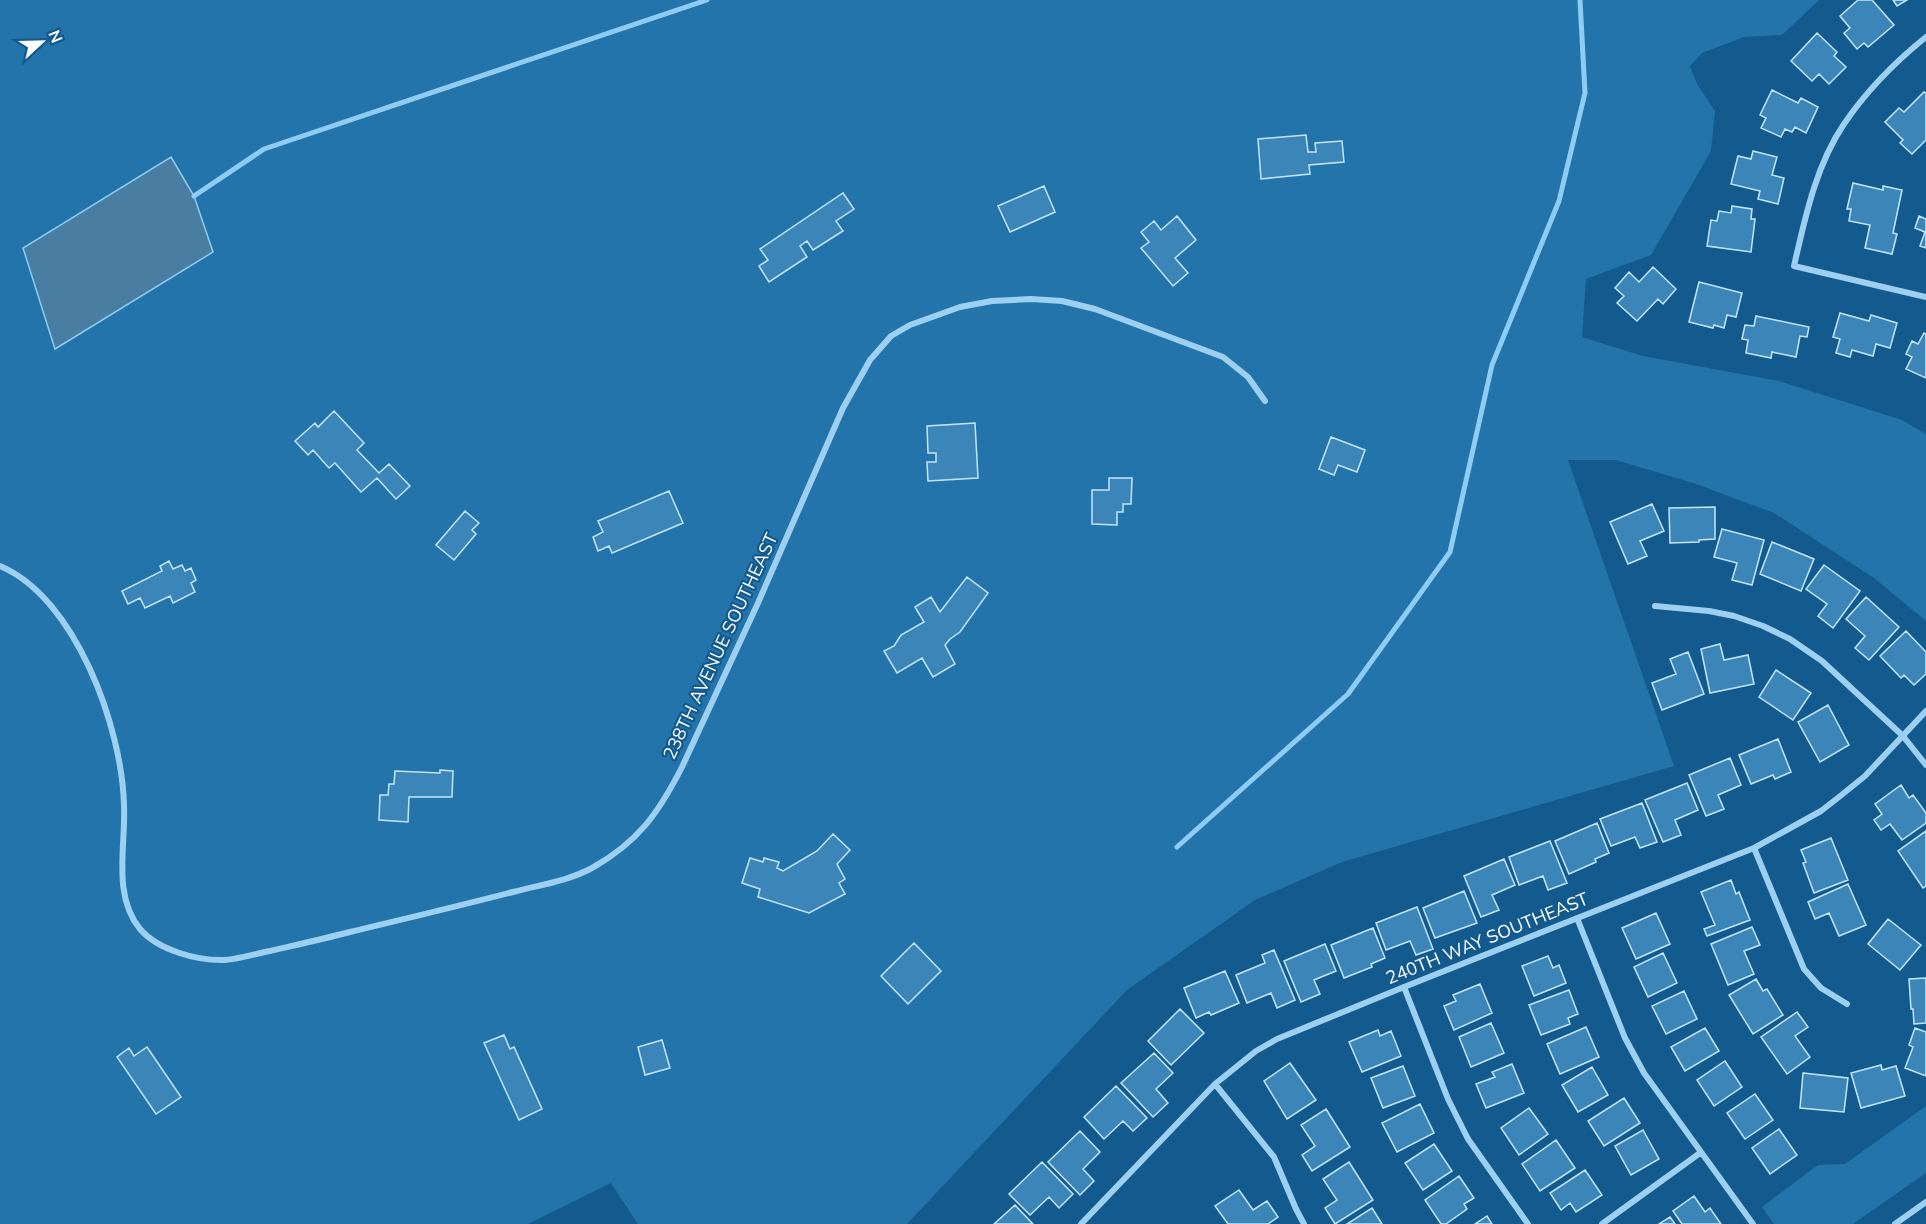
<svg xmlns="http://www.w3.org/2000/svg" width="1926" height="1224" font-family="Mulish,sans-serif">
<style>
.green{fill:#2274ab}
.water{fill:#497da2;stroke:#8fccf4;stroke-width:1.5}
.lines{fill:none;stroke-linecap:round;stroke-linejoin:round}
.stream{stroke:#8fccf4;stroke-width:5}
.building{fill:#3c85b8;stroke:#c4e6fc;stroke-width:1.5}
.minor{stroke:#9dcff1;stroke-width:6}
.labels{text-anchor:middle;dominant-baseline:central;stroke-width:4.5;stroke-linejoin:round;paint-order:stroke}
.street-label{font-size:18px;fill:#fff;stroke:#135a8e}
</style>
<rect width="100%" height="100%" fill="#135a8e"/>
<path class="green" d="M0,0H1819L1782,35L1744,37L1702,53L1690,66L1697,84L1715,111L1711,151L1651,255L1586,279L1582,337L1643,356L1779,381L1902,420L1926,434V621L1874,578L1774,513L1696,484L1616,460H1568L1674,766L1342,862L1255,900L1127,990L907,1224H638L611,1183L528,1224H0Z
M1926,1106V1173L1853,1224H1774L1762,1207L1818,1165L1845,1164Z"/>
<path class="water" d="M171,157L194,196L213,252L55,349L23,248Z"/>
<g class="lines">
<path class="stream" d="M194,196L264,149L707,0
M1177,847L1348,694L1450,552L1492,365L1559,201L1585,93L1580,0"/>
</g>
<path class="building" d="M1858,0H1872L1894,25L1868,47L1864,43L1857,49L1844,33L1850,28L1840,16Z
M1893,0H1907L1897,6Z
M1817,33L1837,52L1834,56L1846,67L1829,84L1819,74L1812,81L1791,61Z
M1772,90L1798,103L1801,98L1818,107L1806,133L1795,127L1792,132L1785,129L1781,137L1761,128L1766,118L1760,115Z
M1924,92L1926,93V140L1912,154L1900,143L1903,140L1885,122L1899,108L1904,112Z
M1306,135L1308,152H1316L1315,143L1342,141L1344,162L1309,165L1310,174L1261,179L1258,139Z
M1753,151L1777,157L1772,175L1784,178L1778,204L1758,199L1760,191L1731,184L1738,156L1751,159Z
M1853,183L1883,190V186L1902,190L1893,233L1897,234L1892,254L1865,248L1870,225L1849,221L1851,209H1847Z
M1044,186L1055,212L1010,232L998,206Z
M843,193L854,209L836,221L843,231L813,250L807,241L800,246L807,257L769,282L759,266L768,260L760,249Z
M1732,206L1752,209L1751,219H1755L1751,252L1707,246L1711,220L1717,221L1719,211L1731,213Z
M1177,216L1196,240L1175,258L1188,273L1173,286L1141,248L1149,242L1141,232L1154,221L1161,230Z
M1919,216L1926,219V248L1920,246L1925,232L1915,228Z
M1653,267L1676,289L1663,304L1658,299L1637,321L1617,303L1624,296L1615,288L1629,272L1639,282Z
M1699,282L1742,293L1736,317L1727,315L1724,328L1714,325L1713,328L1689,322Z
M1840,313L1869,321L1871,315L1897,323L1890,348L1876,344L1873,356L1852,350L1850,357L1836,353L1840,339L1833,337Z
M1756,316L1809,327L1807,337L1800,336L1796,357L1772,352L1771,358L1746,353L1748,340L1742,339L1745,325L1754,326Z
M1924,333L1926,334V378L1906,369L1912,357L1906,354L1912,341L1918,344Z
M334,411L364,443L357,450L379,473L389,464L410,486L396,499L377,478L361,492L335,463L329,468L313,450L308,455L295,441L315,423L318,427Z
M975,423L978,478L928,481L927,462H936V453H928L927,426Z
M1331,437L1365,450L1357,472L1338,465L1334,475L1319,469Z
M1109,478H1132L1131,504H1123V512H1117V525L1092,524V490H1109Z
M669,491L683,523L612,553L609,546L598,551L593,537L603,532L598,521Z
M1652,504L1664,531L1640,541L1647,556L1628,564L1610,522Z
M1715,507V539L1699,540V542L1670,543L1669,508Z
M465,511L479,523L472,530L476,534L454,560L436,545Z
M1722,529L1764,540L1752,585L1732,580L1737,563L1714,557Z
M1772,542L1814,559L1801,591L1760,574Z
M169,561L173,569L182,565L185,571L191,568L196,580L191,583L195,592L173,603L170,596L145,608L140,598L128,604L122,591L162,571L160,566Z
M1824,565L1860,591L1833,628L1818,616L1827,604L1806,589Z
M967,577L988,593L960,632L950,639L945,645L955,664L933,677L922,658L897,673L884,651L894,646L901,635L924,622L915,607L931,597L940,612Z
M1866,597L1899,627L1869,660L1855,648L1865,636L1846,619Z
M1906,631L1926,652V674L1914,685L1904,675L1901,678L1880,656Z
M1720,644L1724,660L1748,655L1754,684L1710,693L1701,649Z
M1688,652L1704,694L1662,710L1652,683L1676,674L1670,659Z
M1776,670L1811,693L1793,720L1759,697Z
M1828,705L1849,745L1820,762L1798,722Z
M1778,739L1791,772L1775,779L1773,775L1751,784L1739,755Z
M1730,758L1741,785L1718,795L1724,809L1706,816L1689,775Z
M440,770L453,771L452,797H409L408,822L379,820L380,795H388L389,784H394L395,771L440,773Z
M1687,783L1698,810L1675,820L1681,835L1663,842L1645,800Z
M1901,785L1909,798L1913,795L1926,813V823L1902,840L1890,824L1881,830L1874,820L1882,814L1875,804Z
M1642,803L1657,842L1640,848L1635,837L1611,846L1600,819Z
M1597,823L1609,853L1595,859L1596,862L1569,874L1555,841Z
M1926,831V886L1923,888L1898,851Z
M833,834L850,850L837,864L845,879L839,883L845,894L809,913L758,897L760,889L742,883L750,858L763,862L764,858L779,862L777,868L783,871L817,851Z
M1831,838L1848,880L1814,893L1803,863L1806,862L1801,850Z
M1550,841L1567,883L1548,890L1543,876L1519,885L1509,857Z
M1504,859L1515,885L1492,895L1499,910L1481,917L1464,876Z
M1731,880L1736,894L1739,892L1750,920L1707,936L1704,929L1715,925L1701,892Z
M1848,884L1866,925L1839,936L1829,913L1815,919L1808,902Z
M1464,891L1477,923L1435,938L1423,908Z
M1417,907L1433,949L1416,955L1410,941L1386,950L1376,923Z
M1656,913L1670,944L1636,959L1622,928Z
M1888,919L1921,945L1900,970L1868,944Z
M1752,927L1760,945L1744,951L1754,974L1728,985L1711,944Z
M1373,928L1385,958L1371,964L1372,967L1344,978L1331,945Z
M914,943L941,971L908,1004L881,976Z
M1325,944L1336,971L1314,980L1320,994L1301,1002L1284,961Z
M1274,950L1295,1000L1277,1008L1271,993L1247,1003L1236,975L1265,963L1262,955Z
M1663,953L1677,983L1648,997L1634,967Z
M1548,956L1553,968L1559,965L1566,983L1534,996L1522,966Z
M1225,971L1239,1003L1211,1015L1209,1012L1196,1018L1184,988Z
M1926,978V1023L1914,1024L1913,1009H1911L1909,979Z
M1756,979L1763,991L1767,989L1783,1015L1753,1034L1729,995Z
M1480,984L1492,1013L1454,1030L1444,1006L1456,1001L1453,995Z
M1569,990L1578,1014L1568,1018L1570,1024L1541,1035L1529,1005Z
M1684,991L1697,1019L1666,1034L1652,1006Z
M1180,1009L1204,1033L1171,1065L1148,1041Z
M1797,1012L1808,1027L1795,1036L1810,1057L1787,1074L1761,1037Z
M1491,1023L1504,1053L1471,1067L1459,1037Z
M1586,1027L1599,1057L1560,1074L1547,1044Z
M1705,1028L1719,1051L1685,1071L1671,1047Z
M1915,1028L1926,1032V1076L1905,1068L1913,1047L1909,1045Z
M1378,1030L1380,1036L1391,1031L1401,1056L1362,1072L1349,1042Z
M504,1035L510,1049L514,1047L542,1109L519,1120L484,1043Z
M662,1040L670,1068L645,1075L638,1047Z
M147,1047L181,1097L156,1114L117,1057L129,1048L134,1056Z
M1154,1053L1173,1073L1156,1089L1168,1103L1153,1117L1121,1083Z
M1725,1061L1742,1087L1714,1106L1697,1080Z
M1290,1063L1316,1100L1287,1119L1264,1081Z
M1512,1064L1524,1093L1486,1108L1476,1084L1495,1077L1492,1072Z
M1881,1065L1882,1070L1896,1066L1905,1096L1861,1108L1851,1073Z
M1403,1066L1415,1096L1383,1108L1371,1078Z
M1592,1067L1608,1095L1578,1112L1562,1085Z
M1803,1073L1848,1078L1844,1112L1800,1108Z
M1116,1086L1147,1118L1133,1131L1123,1121L1104,1139L1084,1117Z
M1755,1094L1773,1120L1745,1139L1727,1113Z
M1624,1098L1640,1123L1604,1146L1588,1121Z
M1420,1104L1434,1133L1397,1152L1382,1123Z
M1529,1108L1548,1134L1519,1155L1501,1128Z
M1326,1109L1350,1147L1312,1171L1302,1155L1315,1146L1301,1125Z
M1779,1129L1797,1155L1770,1174L1752,1148Z
M1643,1130L1659,1159L1631,1175L1615,1146Z
M1080,1131L1100,1152L1083,1169L1094,1181L1080,1195L1048,1162Z
M1556,1140L1575,1168L1540,1191L1522,1164Z
M1434,1144L1452,1171L1423,1190L1405,1163Z
M1042,1162L1073,1194L1059,1208L1049,1197L1030,1215L1009,1194Z
M1349,1162L1373,1200L1335,1224L1325,1208L1337,1200L1323,1179Z
M1585,1170L1602,1195L1576,1212L1570,1203L1561,1210L1550,1193Z
M1459,1176L1474,1198L1464,1204L1467,1209L1446,1224H1441L1425,1200Z
M1239,1190L1253,1210L1267,1201L1278,1217L1268,1224H1228L1215,1206Z
M1694,1196L1705,1212L1710,1208L1721,1224H1682L1673,1211Z
M1015,1205L1033,1224H994Z
M1372,1208L1382,1224H1347Z
M1487,1216L1492,1224H1475Z
M1670,1217L1675,1224H1659Z"/>
<g class="lines">
<path class="minor" d="M1926,37C1895,62 1867,90 1844,124C1816,165 1805,218 1794,266L1926,297
M0,566C76,598 122,728 124,805C126,846 112,895 140,929C158,950 197,961 225,960C239,959 255,954 270,951C296,945 323,939 350,932C404,919 459,906 513,892C539,885 568,881 592,868C638,842 658,814 682,767L758,603L843,408L870,360L891,336L910,325L960,307L992,301L1031,299L1062,301L1095,309L1223,357L1248,377L1265,401
M1655,606L1709,611L1734,616L1763,626L1790,639L1822,661L1903,736L1926,765
M1754,848L1804,969L1821,988L1847,1004
M1577,918L1625,1038L1644,1073L1753,1224
M1404,987L1448,1099L1468,1139L1528,1224
M1215,1084L1274,1157L1296,1209L1304,1224
M1081,1224L1215,1084L1256,1051L1277,1039L1404,987L1754,848L1821,811L1839,797L1865,776L1926,711
M1602,1224L1700,1153
M1895,1224L1926,1202"/>
</g>
<g class="labels">
<g class="street-label">
<text transform="translate(720 646) rotate(-65)">238TH AVENUE SOUTHEAST</text>
<text transform="translate(1487 938) rotate(-22)">240TH WAY SOUTHEAST</text>
</g>
</g>
<g transform="translate(42 42) rotate(68)" stroke="#135a8e" stroke-width="4.5" paint-order="stroke">
<path d="M0-4.5L10 22L0 15L-10 22Z" fill="#ffffff"/>
<text y="-9" font-size="16" font-weight="bold" text-anchor="middle" fill="#ffffff">N</text>
</g>
</svg>
